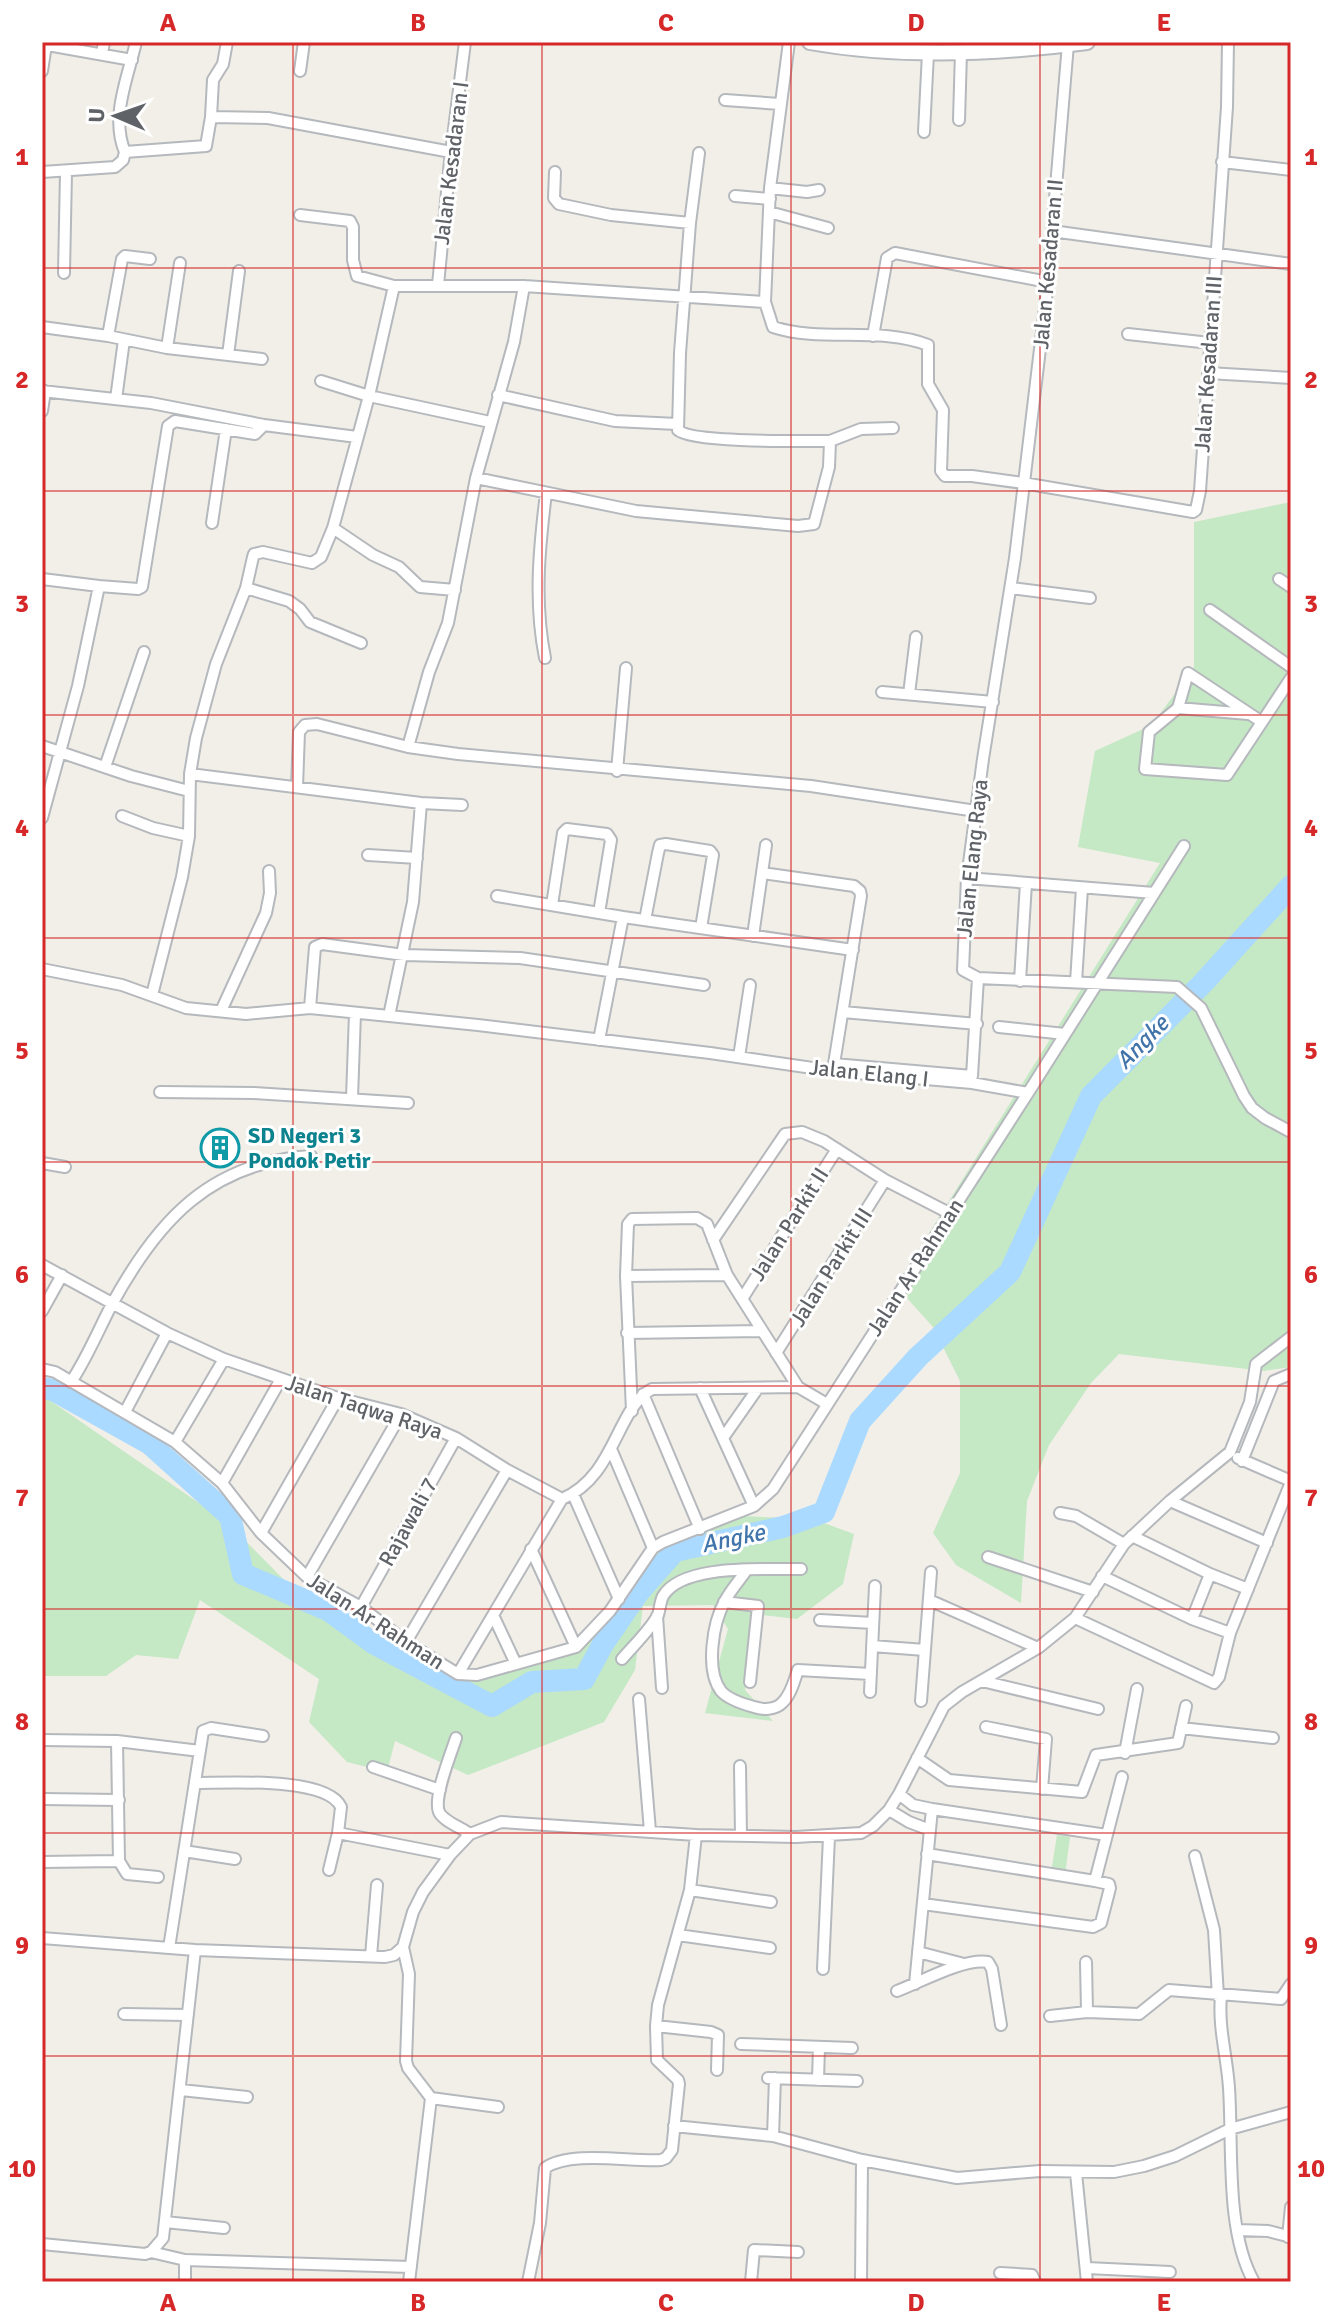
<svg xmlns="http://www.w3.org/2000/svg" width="1333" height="2324" font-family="Signika,sans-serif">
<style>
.green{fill:#c5e8c5}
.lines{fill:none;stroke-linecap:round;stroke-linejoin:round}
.river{stroke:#aadaff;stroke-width:22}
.street-casing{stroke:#b5b8bc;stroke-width:14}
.secondary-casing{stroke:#b6babf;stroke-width:18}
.street{stroke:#fff;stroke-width:10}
.secondary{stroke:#fff;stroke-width:14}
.grid{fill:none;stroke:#d62828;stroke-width:2;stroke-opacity:0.55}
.labels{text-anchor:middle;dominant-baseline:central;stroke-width:6;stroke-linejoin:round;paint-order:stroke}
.street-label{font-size:22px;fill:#5f6368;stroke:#fff}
.culture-label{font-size:22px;font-weight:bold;fill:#0d838f;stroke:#fff;text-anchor:start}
.water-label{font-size:24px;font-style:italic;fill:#4174aa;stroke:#fff}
.neatline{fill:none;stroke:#d62828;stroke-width:3}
.grid-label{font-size:26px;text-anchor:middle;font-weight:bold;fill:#d62828}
</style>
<rect width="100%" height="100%" fill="#f1efe8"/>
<path class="green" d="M1291,502V1367L1264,1371L1119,1354L1091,1383L1049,1445L1027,1501L1021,1603L956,1565L933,1533L960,1473V1381L933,1327L896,1286L1160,863L1078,847L1095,751L1152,725L1194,667V522Z
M42,1395L228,1523L289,1585L435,1680L475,1675L569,1651L601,1616L629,1573L665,1546L739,1516L813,1519L854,1534L843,1584L797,1619L761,1615L745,1690L773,1721L705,1713L728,1629L713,1605L643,1606L635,1670L604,1722L468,1775L395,1741L387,1772L347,1762L309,1722L319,1679L200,1600L178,1659L136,1655L106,1676H42Z
M1057,1835L1070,1837L1065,1875L1051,1873Z"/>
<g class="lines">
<path class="river" d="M42,1388L53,1390L150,1444L230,1516L243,1574L328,1610L373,1643L492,1706L532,1682L584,1679L603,1644L638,1593L675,1551L783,1527L824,1512L860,1421L918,1357L1010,1272L1091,1096L1204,982L1291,886"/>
<g class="street-casing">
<path id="street" d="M136,42C128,77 110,117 125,152L206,146L211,117L213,80L223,64L227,42
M789,42L770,188L765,302L773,327C822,343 879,326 928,345V384L943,410L941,471L945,476H972L1023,483L1193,512L1196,510L1200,491L1227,107L1228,42
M42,44L132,60
M1068,44L1048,282L1015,558L983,759L967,878L963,970L978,978L1177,987L1201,1008L1244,1096L1252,1108L1265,1118L1291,1132
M102,54L104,42
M42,71L46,45
M300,71L304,42
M725,100L780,104
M211,117L268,118L451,152
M959,120L961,52
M924,132L928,53
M1222,162L1291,170
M42,172L115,167L123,160L125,152
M555,172L554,198L559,204L611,215L690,223
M770,188L807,192L819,190
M735,196L770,199
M769,212L828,228
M300,215L350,221L353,227V260L357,276L394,286H524L765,302
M1052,231L1291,264
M64,273L66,172
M438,285L450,161L465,42
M42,327L108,336L167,348L262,359
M1128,334L1210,343
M108,336L122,259L125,256L150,259
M873,336L887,258L895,253L1048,282
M167,348L180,263
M228,355L239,271
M1208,373L1291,378
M321,381L369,396L490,422
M42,391L151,403L264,425L357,437
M498,395L615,421L677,424
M116,399L124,340
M42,411L45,391
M830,441L861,429L893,428
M476,478L636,511L798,526L814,524L829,467L830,441C806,441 691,443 678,430L680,353L690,223L699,153
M212,523L226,429
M333,528L373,555L399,567L420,587L455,590
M42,579L99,586
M1279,579L1291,587
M246,588L289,601L300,609L310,622L361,643
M1011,588L1090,598
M1210,610L1291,667
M545,658C534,602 539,550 546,493
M882,692L993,702
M909,694L916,637
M1178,708L1248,714
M1262,722L1188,673L1178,708L1149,732L1145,769L1227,775L1291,678
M42,746L131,776L189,791
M408,747L429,672L448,623L476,478L514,342L524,286
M105,767L144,652
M617,771L626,668
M190,774L421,803L462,805
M297,787L299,732L305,725L317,724L408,747L458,754L811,786L976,811
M122,816L153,828L189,836
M42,818L78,686L99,586L138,589L142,587L168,426L175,421L255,434L264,425
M368,855L417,858
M762,873L854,886L860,891L861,896L834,1064L972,1076L978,978
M967,878L1154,893
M497,896L623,917L853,950
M552,905L563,833L567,829L607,834L611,840L599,913
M645,920L658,853L660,845L666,844L710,851L713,855L701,928
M753,936L766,845
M42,969L122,985L186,1008L246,1014L310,1008L478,1025L710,1053L833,1071L972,1083L1028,1093
M1020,981L1026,883
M1076,982L1082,888
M152,995L182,877L189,836L190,774L196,738L216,664L246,588L253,557L254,554L263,552L312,563L321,557L333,528L369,396L394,286
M310,1008L315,947L322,944L404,955L520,958L704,985
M221,1011L266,913L270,893L269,871
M843,1012L977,1024
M389,1016L413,902L421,803
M999,1027L1065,1034
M599,1040L623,917
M739,1057L750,985
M160,1092L254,1093L408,1103
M352,1098L355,1013
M42,1163L65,1167
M713,1240L785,1134L802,1132L824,1141L885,1180L949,1213
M42,1265L167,1333L224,1359L338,1398L401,1414L456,1438L507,1470L562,1499C616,1476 616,1408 652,1389L798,1387L827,1404
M626,1276L727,1275
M742,1299L837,1149
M42,1311L62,1275
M627,1333L761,1331
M776,1353L885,1180
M42,1369L55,1372L175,1442L222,1483L261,1533L307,1577L361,1607L406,1642L458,1674L477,1675L576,1647L610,1611L653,1548L663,1542L754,1506L773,1489L1028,1093L1184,846
M71,1382C87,1358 98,1331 111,1306C157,1221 210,1162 311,1156
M700,1388L754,1506
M643,1394L700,1529
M632,1411L626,1276L628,1224L632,1219L697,1218L707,1224L727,1275L798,1387
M125,1412L167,1333
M723,1438L758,1388
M175,1442L224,1359
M611,1449L653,1548
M1238,1458L1291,1481
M1242,1461L1274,1381L1291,1374
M222,1483L281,1379
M573,1494L619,1599
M1170,1501L1267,1543
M1060,1513L1076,1516L1124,1544
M261,1533L338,1398
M1132,1536L1210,1574L1248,1589
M531,1549L576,1647
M988,1557L1093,1592
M746,1571C739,1581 730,1591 725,1601C713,1622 705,1670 721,1691C728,1699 743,1704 754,1707C763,1710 775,1710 782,1703C791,1695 794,1681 798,1670L871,1674
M1102,1576L1192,1619L1230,1633
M307,1577L401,1414
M929,1600L1038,1648
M724,1602L758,1606L750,1682
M361,1607L456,1438
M493,1615L516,1664
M657,1616L662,1688
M1075,1618L1214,1683L1219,1677L1230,1633L1291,1482
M1192,1619L1210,1574
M820,1620L873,1623
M406,1642L507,1470
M872,1646L925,1650
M622,1659C634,1645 650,1630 658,1615C660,1609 660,1602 663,1596C683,1563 766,1570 801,1569
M458,1674L562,1499
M982,1681L1098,1709
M870,1692L875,1586
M639,1699L650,1831
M921,1701L931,1572
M986,1727L1046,1739L1042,1789
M1181,1728L1273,1738
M456,1738C451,1754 433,1797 439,1812C443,1821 462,1828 470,1834
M42,1740L117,1741L200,1751
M117,1741L119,1861
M1125,1753L1137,1689
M917,1758L949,1780L1082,1792L1096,1755L1178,1743L1186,1706
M740,1766L741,1836
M373,1767L440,1790
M195,1783C226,1783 327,1776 341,1807L338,1833L450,1855
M899,1794L913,1805L932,1809L1107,1835
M42,1799L119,1800
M889,1810L909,1822L930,1830
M184,1851L235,1859
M1195,1856L1214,1930L1218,1996
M42,1862L119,1861L127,1874L158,1877
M329,1870L338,1833
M1095,1881L1122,1777
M690,1890L771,1902
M923,1904L1093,1927L1101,1923L1110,1888L1109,1884L1095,1881L927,1854
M678,1935L770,1948
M42,1938L195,1950
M403,1947L409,1974L406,2061L408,2068L431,2098L498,2107
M169,1948L203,1731L211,1728L263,1736
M918,1952L964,1964
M371,1956L377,1885
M1086,1962L1087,2012
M823,1969L829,1837
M915,1984L932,1809
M897,1991C921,1982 963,1958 988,1962L992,1969L1001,2025
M1221,1996C1218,2028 1227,2056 1229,2088C1233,2146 1225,2231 1254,2282
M124,2014L188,2015
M1050,2016L1087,2012L1139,2014L1169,1990L1281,1999L1291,1984
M656,2026L711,2032L718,2035L717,2070
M741,2044L852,2048
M768,2078L857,2081
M818,2080L819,2047
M181,2090L247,2097
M674,2126L773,2136L862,2160L957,2178L1040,2171L1114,2172L1144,2166L1175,2156L1230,2129L1291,2112
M773,2136L775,2078
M1076,2173L1087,2282
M165,2222L224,2228
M1238,2230L1268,2231L1291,2237
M1288,2237L1291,2207
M42,2244L145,2254L151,2252L163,2238L195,1950L385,1957L394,1955L403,1947L413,1912L423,1892L450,1855L470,1834L501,1822L696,1835L796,1837L861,1833L873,1826L889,1810L899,1794L944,1706L962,1692L1038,1648L1075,1618L1124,1544L1170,1501L1230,1452L1250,1402L1256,1364L1291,1337
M151,2252L185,2260L411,2267
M185,2260V2282
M1087,2268L1170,2272
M1000,2273L1032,2275L1035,2282
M409,2282L431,2098
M528,2282L540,2223L545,2168C571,2150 630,2162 661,2160L666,2158L672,2150L679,2084L678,2080L657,2060L656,2026L658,2005L690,1890L696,1835
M751,2282L754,2250L798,2252
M861,2282L862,2160"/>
</g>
<g class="secondary-casing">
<path id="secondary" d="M810,42C900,58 996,54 1087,42"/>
</g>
<use href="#street" class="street"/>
<use href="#secondary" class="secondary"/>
</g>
<path class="grid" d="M293,42V2282M542,42V2282M791,42V2282M1040,42V2282M42,268H1291M42,491H1291M42,715H1291M42,938H1291M42,1162H1291M42,1386H1291M42,1609H1291M42,1833H1291M42,2056H1291"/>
<defs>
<g id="building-ring" transform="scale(2)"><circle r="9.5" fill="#fff" stroke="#0f9aa8" stroke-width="1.5"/><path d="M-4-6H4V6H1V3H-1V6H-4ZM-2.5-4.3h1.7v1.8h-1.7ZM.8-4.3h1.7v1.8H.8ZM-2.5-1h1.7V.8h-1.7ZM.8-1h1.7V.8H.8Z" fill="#0f9aa8"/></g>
</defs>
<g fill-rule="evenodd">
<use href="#building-ring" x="220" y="1148"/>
</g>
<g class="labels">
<g class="street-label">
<text transform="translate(451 163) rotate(-83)">Jalan Kesadaran I</text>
<text transform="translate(1048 264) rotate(-85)">Jalan Kesadaran II</text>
<text transform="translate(1208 364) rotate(-86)">Jalan Kesadaran III</text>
<text transform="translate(972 858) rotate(-84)">Jalan Elang Raya</text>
<text transform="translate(869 1073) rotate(6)">Jalan Elang I</text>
<text transform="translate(789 1224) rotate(-58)">Jalan Parkit II</text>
<text transform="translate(831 1267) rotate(-58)">Jalan Parkit III</text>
<text transform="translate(915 1267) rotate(-57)">Jalan Ar Rahman</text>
<text transform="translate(364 1407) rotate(18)">Jalan Taqwa Raya</text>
<text transform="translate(408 1522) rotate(-61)">Rajawali 7</text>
<text transform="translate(376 1621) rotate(33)">Jalan Ar Rahman</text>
</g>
<g class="culture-label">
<text x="248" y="1135">SD Negeri 3<tspan x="248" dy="25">Pondok Petir</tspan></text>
</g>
<g class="water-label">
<text transform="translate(1142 1042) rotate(-46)">Angke</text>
<text transform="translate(733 1538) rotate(-12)">Angke</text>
</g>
</g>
<rect width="1333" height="2324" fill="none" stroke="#ffffff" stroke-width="88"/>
<g transform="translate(116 116) rotate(272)" stroke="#ffffff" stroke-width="6" paint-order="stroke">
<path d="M0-6L14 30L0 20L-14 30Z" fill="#5f6368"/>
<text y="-12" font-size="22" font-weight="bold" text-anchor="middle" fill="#5f6368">U</text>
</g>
<rect x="44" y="44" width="1245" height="2236" class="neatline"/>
<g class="grid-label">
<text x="168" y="31">A</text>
<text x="418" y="31">B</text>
<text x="666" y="31">C</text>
<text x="916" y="31">D</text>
<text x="1164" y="31">E</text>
<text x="22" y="165">1</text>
<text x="1311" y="165">1</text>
<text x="22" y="388">2</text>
<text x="1311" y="388">2</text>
<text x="22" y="612">3</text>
<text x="1311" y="612">3</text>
<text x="22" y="836">4</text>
<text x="1311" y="836">4</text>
<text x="22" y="1059">5</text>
<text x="1311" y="1059">5</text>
<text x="22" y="1283">6</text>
<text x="1311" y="1283">6</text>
<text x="22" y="1506">7</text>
<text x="1311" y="1506">7</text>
<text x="22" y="1730">8</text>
<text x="1311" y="1730">8</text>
<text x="22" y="1954">9</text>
<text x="1311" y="1954">9</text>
<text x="22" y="2177">10</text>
<text x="1311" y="2177">10</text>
<text x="168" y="2311">A</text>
<text x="418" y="2311">B</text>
<text x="666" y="2311">C</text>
<text x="916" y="2311">D</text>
<text x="1164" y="2311">E</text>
</g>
</svg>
